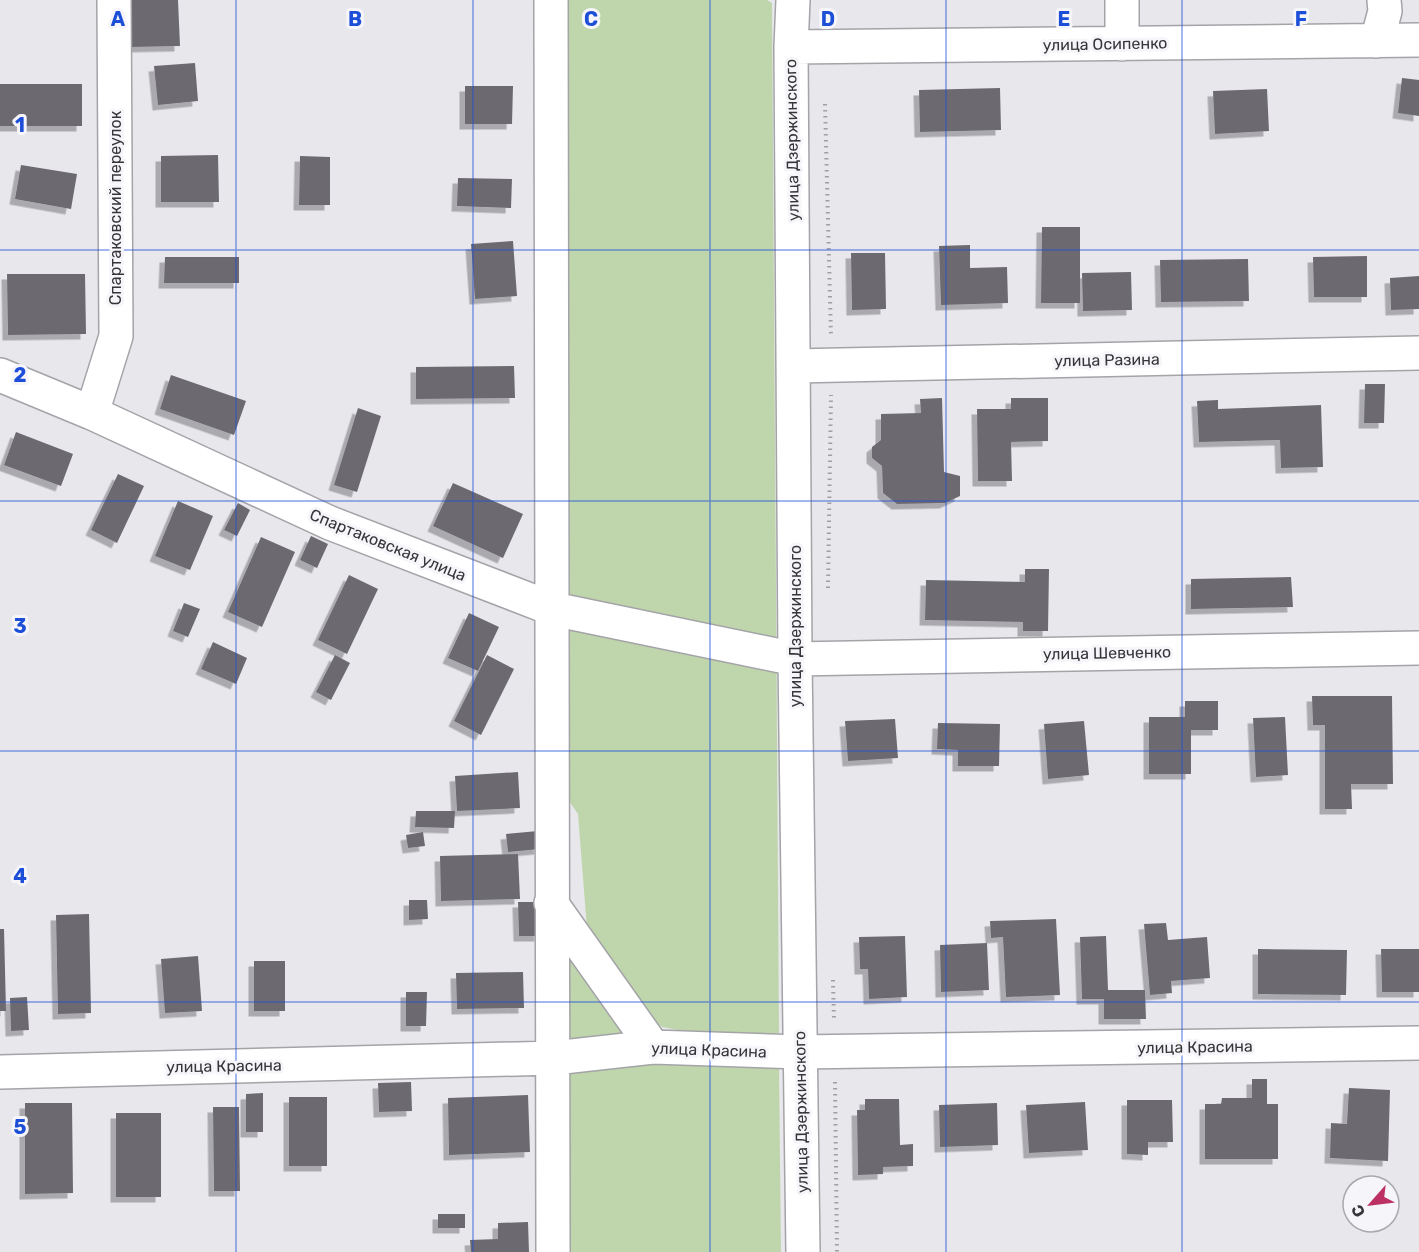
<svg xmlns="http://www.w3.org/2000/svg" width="1419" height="1252" font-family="Rubik,sans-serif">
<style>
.green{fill:#bfd6ac}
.building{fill:#6c6b70;filter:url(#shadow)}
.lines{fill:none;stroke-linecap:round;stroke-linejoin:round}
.minor-casing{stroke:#a4a3a8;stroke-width:36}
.path{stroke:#9f9fa3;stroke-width:4;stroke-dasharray:1.5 4.5;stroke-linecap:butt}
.minor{stroke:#fff;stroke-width:33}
.grid{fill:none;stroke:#1d4ed8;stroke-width:1.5;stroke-opacity:0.55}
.labels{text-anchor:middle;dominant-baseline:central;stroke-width:6;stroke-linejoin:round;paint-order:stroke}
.street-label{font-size:16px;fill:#363638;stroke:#f6f5f9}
.grid-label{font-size:20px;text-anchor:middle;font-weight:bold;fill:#1d4ed8;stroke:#f6f5f9;stroke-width:6;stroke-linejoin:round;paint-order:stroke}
</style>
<defs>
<filter id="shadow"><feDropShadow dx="-5.5" dy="5.5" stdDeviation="0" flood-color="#0004"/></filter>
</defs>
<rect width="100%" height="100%" fill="#e8e7ec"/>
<path class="green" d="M557,0H767L772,3L779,1033L721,1038L662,1027L625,995L587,929L578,814L569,801Z
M556,929L627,1039L556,1043Z
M637,1061L779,1065L781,1252H562L559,1070Z"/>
<path class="building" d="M129,0H178L180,46L130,47Z
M195,63L198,101L158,105L154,66Z
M1402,78L1419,80V116L1398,113Z
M0,84H82V126H0Z
M465,86H513L512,124H465Z
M1000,88L1001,130L920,132L919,90Z
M1267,89L1269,131L1215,134L1213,91Z
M218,155L219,202H161V156Z
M300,156L330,157V205H299Z
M21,165L77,174L71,209L15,199Z
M458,178L512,179L511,208L457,206Z
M1042,227H1080V303H1041Z
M513,241L517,296L475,299L471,244Z
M970,245V268L1007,267L1008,303L941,305L939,246Z
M851,253H885L886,309L852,310Z
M1367,256V297H1314L1313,257Z
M165,257H239V283H164Z
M1248,259L1249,301L1161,302L1160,260Z
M1131,272L1132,310L1083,311L1082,273Z
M7,274H85L86,334L8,335Z
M1419,276V309L1391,310L1390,278Z
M514,366L515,398L416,399V367Z
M171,375L246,401L234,435L160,409Z
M1365,384H1385L1384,423H1364Z
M942,398L944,472L960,476V496L945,503L897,504L883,493L882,466L872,458V447L881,440V414L921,413L920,399Z
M1011,398H1048V441L1011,442L1012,481H978L977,409H1011Z
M1218,400V409L1321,405L1323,467L1281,468L1280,440L1199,442L1197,401Z
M358,408L381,416L357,492L334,485Z
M16,432L73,454L61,486L4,465Z
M118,474L144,486L117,543L91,530Z
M453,483L523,514L503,558L433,526Z
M178,501L213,516L190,570L155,556Z
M238,503L250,510L237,536L224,530Z
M311,536L328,544L317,568L300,560Z
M261,537L295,552L262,627L228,612Z
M1025,569H1049L1048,631H1023V622L925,620L926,580L1025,582Z
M349,575L378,589L347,654L318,640Z
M1291,577L1293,607L1191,609V579Z
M184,603L200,609L188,637L173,631Z
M469,613L499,627L478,671L448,658Z
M213,642L247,658L236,684L201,669Z
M335,655L350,663L331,700L316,692Z
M487,655L514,669L481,735L454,721Z
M1312,696H1392L1393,784H1351L1352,809H1325V725H1313Z
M1185,701H1218V730H1191V774H1149V717H1185Z
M1285,717L1288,775L1256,777L1253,718Z
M895,719L898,758L848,761L845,721Z
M1084,721L1089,775L1048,779L1044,724Z
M938,723L1000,724L999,766H958V750L937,749Z
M518,772L520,808L457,811L455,776Z
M416,811H455L454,828L415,827Z
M538,831L540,849L508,852L506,834Z
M423,832L425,846L408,848L406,835Z
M518,854L520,899L441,901L440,856Z
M409,900H427L428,919L409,920Z
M518,902H539L540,936H519Z
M89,914L91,1013L58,1014L56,915Z
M1056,919L1060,995L1006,997L1003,937L991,938L990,921Z
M1166,923L1168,940L1207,937L1210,978L1171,981L1172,993L1150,995L1144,924Z
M0,929H4L6,1011H0Z
M905,936L907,997L869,999L868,969H860L859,937Z
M1106,936L1108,990H1145L1146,1019H1104V999H1082L1080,937Z
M987,943L989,990L941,992L940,945Z
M1258,949L1347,950L1346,995L1258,994Z
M1381,949H1419V992H1382Z
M198,956L202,1011L165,1013L161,959Z
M254,961H285V1011H254Z
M523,972L524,1008L457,1009L456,973Z
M406,992H427L426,1026H406Z
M27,997L29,1030L11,1031L10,998Z
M1252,1079H1267V1104H1278V1159H1205V1104H1221L1222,1098H1252Z
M411,1082L412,1111L379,1112L378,1083Z
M1349,1088L1390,1090L1388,1161L1330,1158L1331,1123L1347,1124Z
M263,1093V1132H246V1094Z
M528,1095L530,1152L449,1155L448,1098Z
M289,1097H327V1166H289Z
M865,1099H899L900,1145L913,1144V1166L883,1167V1174L858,1175L857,1110H865Z
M1127,1100H1172L1173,1142H1148V1155L1127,1154Z
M1085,1102L1088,1150L1029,1153L1026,1105Z
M25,1103H72L73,1193L25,1194Z
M997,1103L998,1145L940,1147L939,1105Z
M213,1107H239L240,1191H214Z
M116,1113H161V1197H116Z
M438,1214H465V1228H438Z
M528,1222L529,1252H471L470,1240L498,1239V1223Z"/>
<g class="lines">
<g class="minor-casing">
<path id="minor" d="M551,0L553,1252
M793,0L791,47L795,659L803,1252
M1377,41L1385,11L1384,0
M1122,44V0
M791,47L1419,40
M794,366L1419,353
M0,375L92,413L330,523L553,609L795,659L1419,648
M92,413L116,336L114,0
M551,903L653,1047
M0,1072L554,1058L653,1047L800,1052L1419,1043"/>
</g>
<path class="path" d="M825,104L831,336
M828,588L831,395
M833,980L834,1020
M835,1082L837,1252"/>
<use href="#minor" class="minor"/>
</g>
<path class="grid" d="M236,0V1252M473,0V1252M710,0V1252M946,0V1252M1182,0V1252M0,250H1419M0,501H1419M0,751H1419M0,1002H1419"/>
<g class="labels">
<g class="street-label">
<text transform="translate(1105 44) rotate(-1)">улица Осипенко</text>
<text transform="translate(792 140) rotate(-91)">улица Дзержинского</text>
<text transform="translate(115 208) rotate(-90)">Спартаковский переулок</text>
<text transform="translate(1107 360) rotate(-1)">улица Разина</text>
<text transform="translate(388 545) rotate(22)">Спартаковская улица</text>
<text transform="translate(795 626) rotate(-90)">улица Дзержинского</text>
<text transform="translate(1107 653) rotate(-1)">улица Шевченко</text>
<text transform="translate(1195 1047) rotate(-1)">улица Красина</text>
<text transform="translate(709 1050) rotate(2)">улица Красина</text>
<text transform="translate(224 1066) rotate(-1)">улица Красина</text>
<text transform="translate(801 1112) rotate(-91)">улица Дзержинского</text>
</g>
</g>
<g class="grid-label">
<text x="118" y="26">A</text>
<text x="355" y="26">B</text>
<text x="591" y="26">C</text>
<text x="828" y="26">D</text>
<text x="1064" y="26">E</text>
<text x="1301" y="26">F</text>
<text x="20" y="132">1</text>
<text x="20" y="382">2</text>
<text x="20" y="633">3</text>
<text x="20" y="883">4</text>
<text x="20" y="1134">5</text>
</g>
<g transform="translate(1371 1204) rotate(242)"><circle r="28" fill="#f6f5f9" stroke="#a9a9ac" stroke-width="1.5"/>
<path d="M0-4.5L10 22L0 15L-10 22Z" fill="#bc3064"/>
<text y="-9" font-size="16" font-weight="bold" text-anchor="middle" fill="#363638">С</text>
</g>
</svg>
